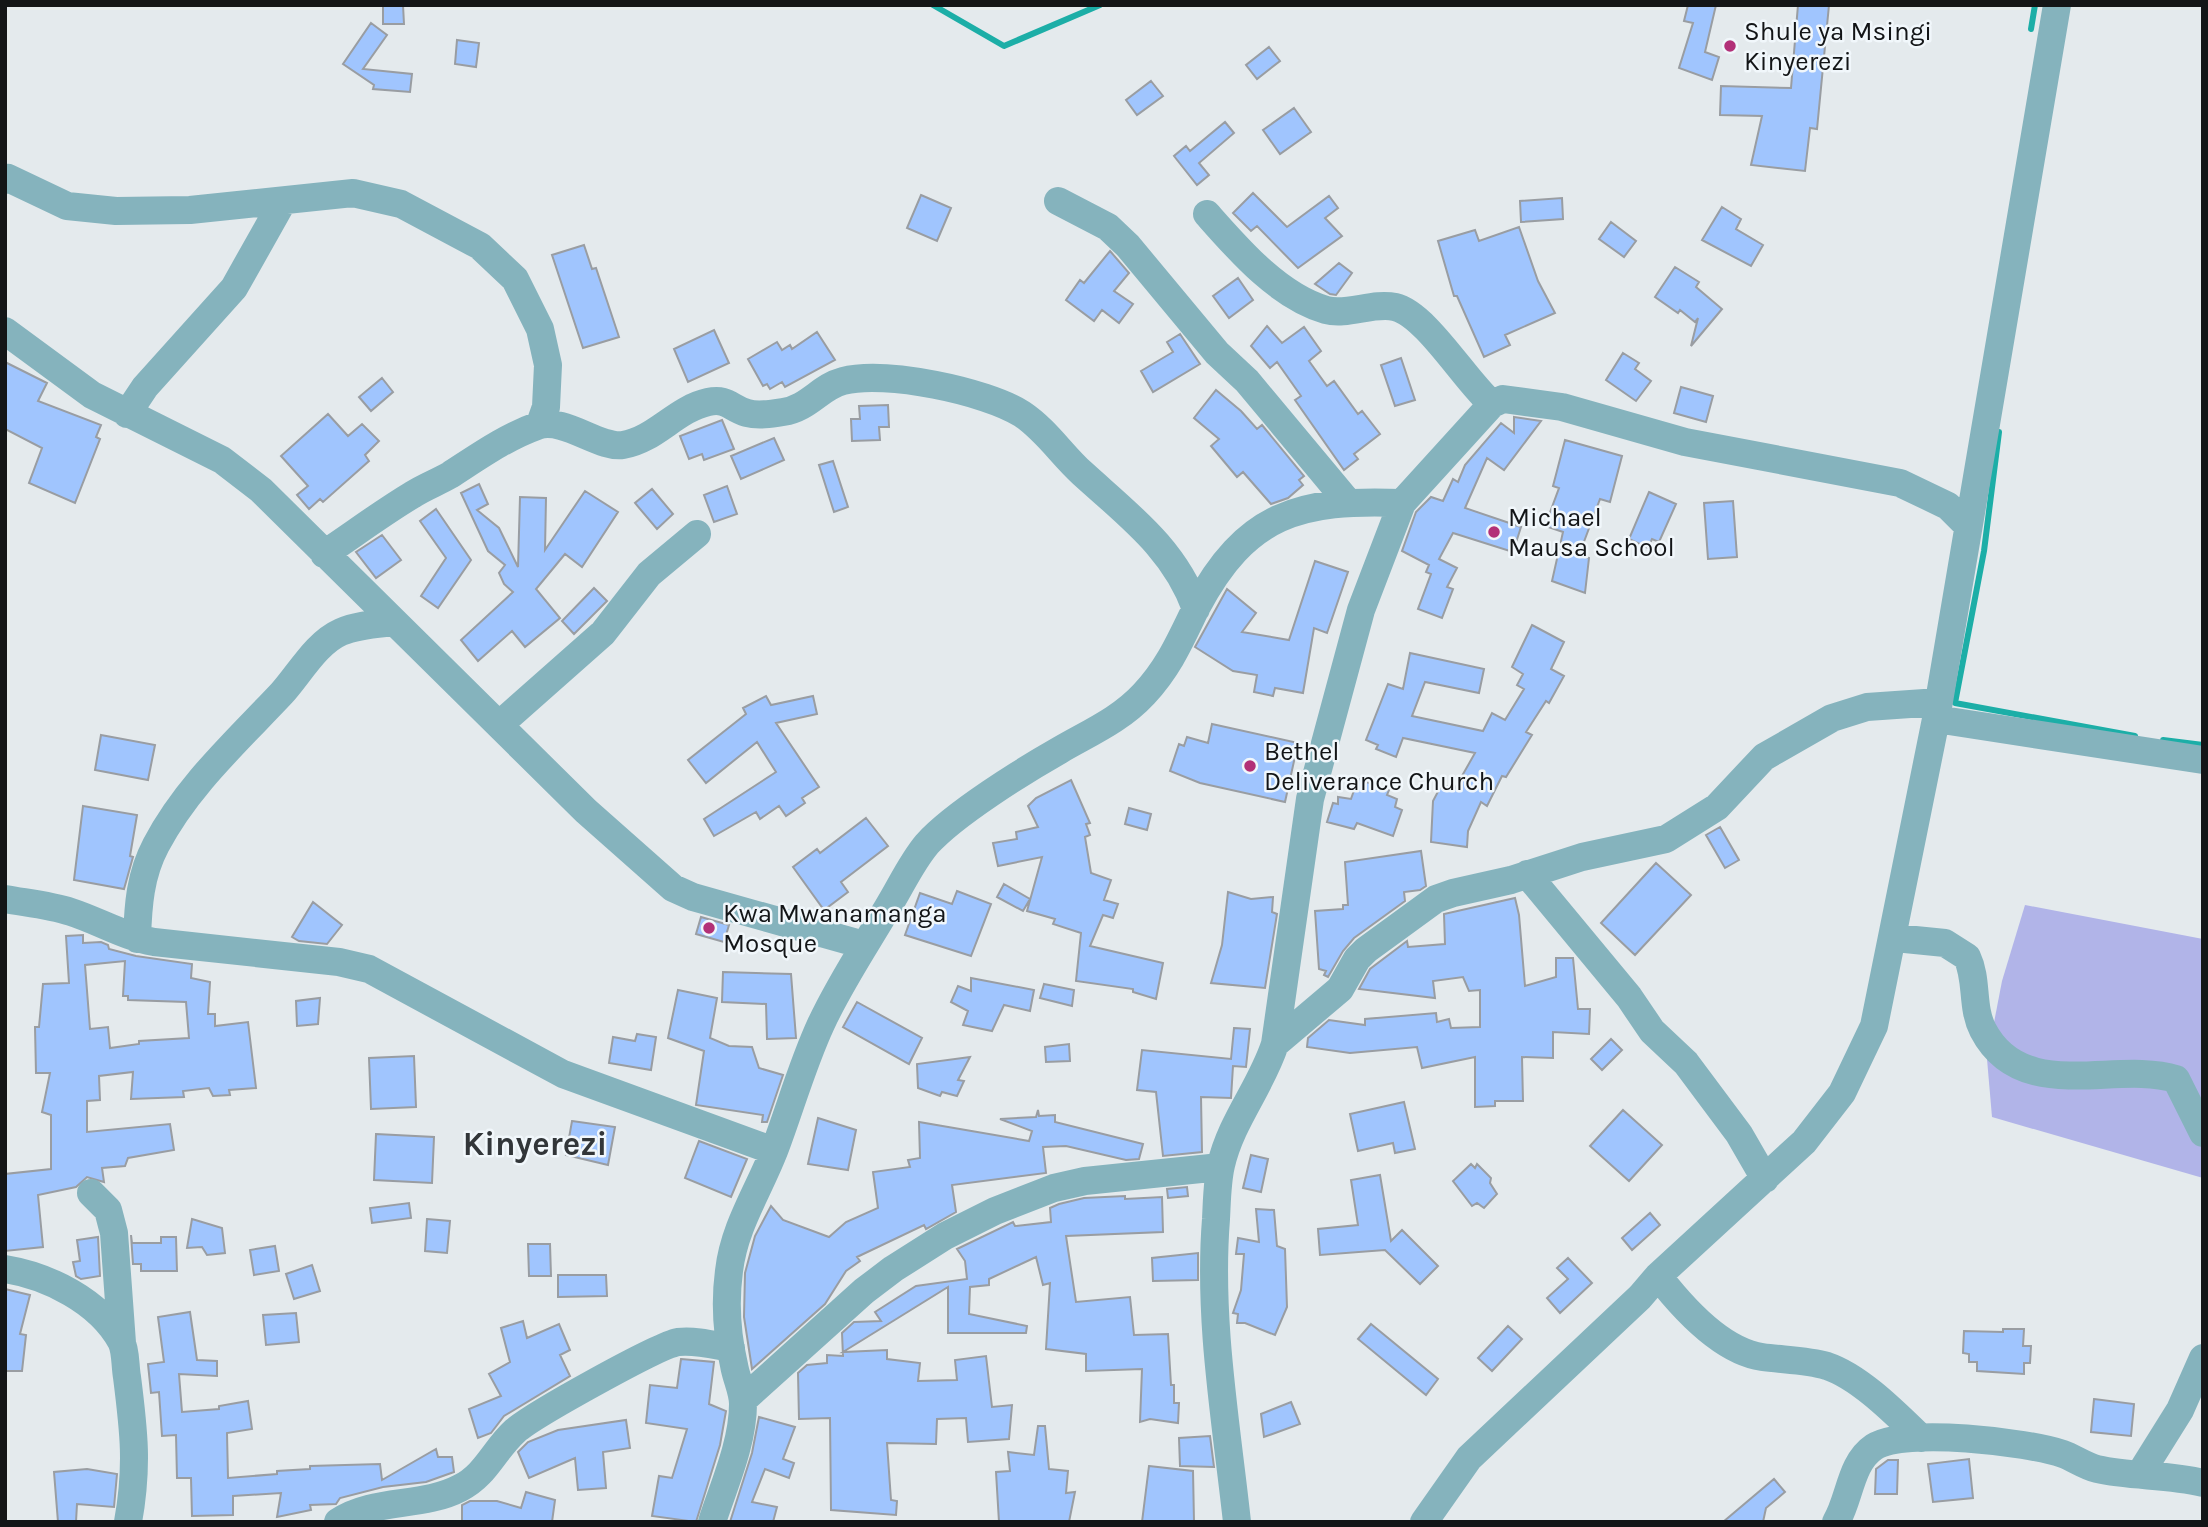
<svg xmlns="http://www.w3.org/2000/svg" width="2208" height="1527" font-family="Karla,sans-serif">
<style>
.green{fill:#b1b4e8}
.lines{fill:none;stroke-linecap:round;stroke-linejoin:round}
.stream{stroke:#1caea7;stroke-width:6}
.building{fill:#a0c5fe;stroke:#999da2;stroke-width:2;fill-rule:evenodd}
.minor{stroke:#85b3bd;stroke-width:28}
.poi-dot{fill:#b23078;stroke:#f1f7fb;stroke-width:2.5}
.labels{text-anchor:middle;dominant-baseline:central;stroke-width:5;stroke-linejoin:round;paint-order:stroke}
.poi-label{font-size:26px;fill:#131517;stroke:#f1f7fb;text-anchor:start}
.district-label{font-size:33px;font-weight:bold;fill:#323639;stroke:#f1f7fb}
</style>
<rect width="100%" height="100%" fill="#e4eaed"/>
<path class="green" d="M2025,905L2203,939V1178L1992,1117L1987,1059L2002,981Z"/>
<g class="lines">
<path class="stream" d="M933,5L1004,46L1100,5
M2031,29L2035,5
M1999,432L1984,551L1955,703L2135,736
M2163,740L2203,745"/>
</g>
<path class="building" d="M383,5H403L404,24H383Z
M1688,5H1716L1705,52L1719,57L1712,80L1679,68L1693,23L1684,21Z
M1798,5H1829L1817,129L1810,128L1805,171L1751,165L1762,116L1720,115L1721,86L1791,88Z
M371,23L387,35L363,69L412,74L410,92L373,89L374,85L343,64Z
M457,40L479,43L476,67L455,64Z
M1269,47L1280,61L1257,79L1246,65Z
M1151,81L1163,96L1137,115L1126,100Z
M1294,108L1311,132L1280,154L1263,130Z
M1225,122L1234,133L1199,163L1209,175L1197,185L1174,156L1186,146L1190,151Z
M1253,193L1287,227L1329,196L1338,208L1325,218L1342,236L1298,268L1257,226L1251,231L1233,213Z
M921,195L951,208L937,241L907,228Z
M1562,198L1563,219L1521,222L1520,201Z
M1722,207L1741,219L1736,229L1763,245L1751,266L1702,240Z
M1611,222L1636,241L1624,257L1599,239Z
M1519,227L1538,281L1555,313L1505,335L1510,345L1484,357L1457,296H1454L1438,241L1475,230L1479,241Z
M584,245L592,269L596,268L619,337L583,348L552,255Z
M1110,251L1129,273L1114,291L1133,304L1119,323L1102,310L1094,321L1066,300L1080,280L1084,283Z
M1339,263L1352,273L1336,295L1330,294L1315,284Z
M1675,267L1699,282L1696,287L1722,309L1691,346L1698,318L1695,322L1680,310L1678,313L1655,297Z
M1238,278L1253,300L1229,318L1213,296Z
M1267,326L1282,343L1304,327L1321,351L1309,361L1327,386L1334,381L1358,414L1362,411L1380,434L1354,454L1358,459L1344,470L1295,400L1301,396L1277,362L1270,368L1251,346Z
M714,330L729,363L688,382L674,349Z
M817,332L835,360L785,387L782,382L770,389L767,384L763,386L748,359L777,342L782,350L790,345L792,349Z
M1180,334L1200,364L1153,392L1141,371L1173,352L1167,342Z
M1623,353L1639,363L1635,369L1651,381L1636,401L1606,380Z
M1401,358L1415,400L1395,406L1381,365Z
M5,362L47,383L38,401L101,425L96,437L100,439L75,503L29,483L42,448L5,429Z
M382,378L393,392L371,411L359,397Z
M1681,387L1713,396L1706,422L1674,413Z
M1216,390L1241,411L1257,429L1262,425L1304,476L1299,480L1303,485L1288,498L1271,504L1243,472L1237,477L1211,446L1219,439L1194,418Z
M888,405L889,427H879L880,440L852,441L851,419H860L859,406Z
M328,414L348,436L362,424L379,441L365,455L369,461L323,502L320,499L309,509L297,495L308,486L281,456Z
M1514,417L1541,421L1504,470L1487,458L1465,508L1521,527L1513,552L1453,533L1439,559L1457,568L1447,587L1453,589L1442,618L1418,609L1431,574L1426,572L1429,565L1402,551L1416,512L1431,497L1443,501L1453,479L1458,482L1465,465L1501,423L1514,433Z
M722,420L734,449L704,460L702,454L689,459L680,436Z
M774,438L784,460L741,479L731,456Z
M1565,440L1622,456L1610,502L1600,499L1579,555L1589,558L1585,593L1552,581L1563,532L1545,526L1559,488L1553,486Z
M833,461L848,507L834,512L819,465Z
M479,484L488,504L477,510L499,528L518,567L520,497L546,498L545,550L585,491L618,512L582,567L565,554L536,589L560,618L525,647L512,631L478,661L461,640L513,592L504,584L499,573L505,565L488,551L461,493Z
M727,486L737,514L714,522L704,495Z
M652,489L673,514L657,529L635,503Z
M1649,492L1676,504L1659,542L1652,539L1648,548L1629,539Z
M1733,501L1737,557L1708,559L1704,503Z
M436,509L471,560L438,608L421,596L446,558L420,521Z
M382,535L401,560L376,578L356,552Z
M1315,561L1348,572L1327,633L1314,628L1303,693L1275,688L1273,696L1254,692L1257,675L1233,671L1195,647L1227,589L1256,613L1242,632L1289,640Z
M594,588L607,601L574,634L562,621Z
M1532,625L1564,642L1551,669L1564,676L1549,703L1546,701L1526,732L1532,735L1506,777L1502,776L1487,806L1481,802L1468,831L1467,847L1431,842L1433,801L1442,784L1454,790L1475,753L1403,738L1396,757L1376,749L1378,745L1366,740L1388,684L1403,689L1410,653L1484,669L1479,693L1425,682L1412,716L1483,731L1492,713L1505,720L1524,689L1517,685L1523,674L1512,667Z
M766,696L771,705L813,696L817,714L776,723L819,787L802,798L805,803L786,816L779,806L760,819L756,812L714,836L704,819L776,772L757,742L706,783L688,760L746,714L743,708Z
M1212,724L1298,743L1285,802L1200,783L1170,771L1179,744L1184,746L1187,737L1208,743Z
M101,735L155,745L148,780L95,770Z
M1358,779L1389,790L1387,795L1397,799L1395,807L1402,810L1393,836L1357,823L1354,829L1327,822L1333,803L1338,804V797L1351,799Z
M1071,780L1090,823L1086,824L1090,835L1085,837L1091,873L1111,880L1104,900L1118,904L1113,918L1103,915L1090,946L1163,963L1156,999L1133,992V989L1076,981L1081,933L1053,924L1055,919L1027,911L1042,857L998,866L993,843L1017,839L1016,832L1038,827L1028,806L1036,798Z
M83,806L137,815L130,856L133,857L124,889L74,880Z
M1129,808L1151,814L1147,830L1125,824Z
M866,818L888,846L841,882L848,892L824,910L793,867L817,849L820,853Z
M1720,827L1739,860L1725,868L1706,835Z
M1421,851L1426,886L1420,890L1404,892L1405,901L1354,938L1343,951L1328,977L1324,975L1326,971L1319,969L1315,911L1343,909V905H1348L1345,862Z
M1656,863L1691,895L1635,955L1601,923Z
M1004,884L1030,899L1023,911L997,897Z
M957,891L991,904L971,956L905,935L920,893L952,904Z
M1228,892L1251,899L1273,897L1272,912L1277,914L1265,988L1211,983L1222,945Z
M1515,898L1519,915L1525,986L1556,977V958H1573L1578,1009H1590L1589,1034L1553,1032V1058L1522,1057L1523,1101H1495V1106L1475,1107V1057L1422,1068L1417,1047L1350,1053L1307,1047L1308,1038L1329,1020L1365,1025V1019L1436,1013L1437,1022L1449,1019L1451,1028L1480,1027V990L1469,991L1463,977L1433,981L1435,998L1359,989L1370,969L1407,941L1408,947L1445,944L1444,914Z
M313,902L342,925L327,944L299,941L292,937Z
M701,917L729,925L724,942L696,934Z
M83,935V943L101,942L108,945L109,949L136,956L192,964L191,978L210,982L208,1014H215V1026L248,1022L256,1088L229,1090L230,1095L213,1096L209,1088L183,1091L184,1097L131,1099L133,1072L99,1076L100,1100L87,1101V1132L170,1124L174,1150L128,1158L125,1166L102,1168L104,1182L87,1177L76,1187L38,1195L43,1247L5,1251V1174L51,1169V1115L42,1112L50,1073H36L35,1027H39L43,984L69,983L66,936ZM125,961L123,996H128V1000L186,1002L189,1038L139,1041V1044L110,1048L108,1027L90,1029L85,965Z
M723,972L791,974L796,1038L767,1039L766,1004L722,1002Z
M971,978L1034,990L1030,1011L1004,1005L992,1031L963,1025L968,1011L951,1002L958,986L971,991Z
M1044,984L1074,990L1072,1006L1040,998Z
M678,990L717,998L710,1038L729,1046L752,1047L759,1068L783,1075L767,1122H762L763,1115L696,1105L704,1051L668,1038Z
M320,998L318,1024L297,1026L296,1001Z
M857,1002L922,1038L909,1064L843,1027Z
M1234,1028L1250,1029L1246,1067L1233,1066L1231,1098L1201,1097L1202,1152L1163,1156L1156,1092L1137,1090L1142,1050L1231,1059Z
M637,1034L656,1037L651,1070L609,1063L613,1037L635,1041Z
M1611,1039L1622,1050L1602,1070L1591,1059Z
M1069,1044L1070,1061L1046,1062L1045,1047Z
M414,1056L416,1107L371,1109L369,1058Z
M970,1057L958,1080L964,1081L957,1096L942,1092L940,1096L918,1088L917,1064Z
M1404,1102L1415,1149L1395,1153L1393,1143L1358,1151L1350,1114Z
M1038,1110L1039,1116L1055,1115V1122L1143,1144L1139,1159L1126,1160L1066,1146L1043,1147L1046,1173L952,1185L956,1212L926,1229L924,1225L857,1257L860,1261L846,1271L825,1304L752,1369L744,1317L745,1273L755,1236L771,1206L783,1220L829,1237L846,1222L878,1208L873,1172L910,1167L908,1160L920,1158L919,1122L1029,1141L1032,1131L1000,1119L1036,1117Z
M1623,1110L1662,1145L1629,1181L1590,1146Z
M818,1118L856,1130L848,1170L808,1164Z
M572,1121L615,1127L608,1165L566,1155Z
M376,1134L434,1137L432,1183L374,1180Z
M699,1141L747,1159L731,1197L685,1178Z
M1251,1155L1268,1159L1261,1192L1243,1188Z
M1471,1164L1475,1168L1477,1164L1491,1178L1490,1183L1497,1194L1484,1208L1477,1203L1472,1206L1453,1181Z
M1380,1175L1391,1241L1402,1230L1438,1266L1420,1284L1385,1250L1320,1255L1318,1229L1358,1225L1351,1180Z
M1187,1187L1188,1196L1168,1198L1167,1189Z
M1125,1196V1199L1162,1197L1163,1232L1066,1236L1076,1302L1130,1297L1134,1335L1168,1334L1171,1385H1174V1403H1179L1178,1423L1150,1419L1140,1422L1142,1369L1086,1371V1354L1046,1349L1050,1283L1043,1285L1036,1257L989,1279V1285L970,1287L969,1314L1027,1326L1026,1333H948V1287L843,1352L887,1350V1359L920,1363L918,1381L957,1380L955,1360L986,1356L992,1407L1012,1405L1009,1439L968,1442L966,1418L937,1419L936,1444L887,1443L891,1500L897,1501L896,1515L831,1510L830,1418L799,1419L798,1373L807,1365L827,1363V1355L843,1356L842,1333L854,1322L881,1321L875,1312L916,1286L967,1279L965,1261L957,1249L1013,1222L1015,1226L1051,1222L1050,1208L1059,1204L1084,1198Z
M409,1203L411,1218L372,1223L370,1208Z
M1256,1209L1274,1210L1277,1246L1285,1249L1287,1307L1275,1335L1245,1323H1237L1238,1314L1233,1313L1241,1290L1244,1254H1236L1238,1238L1259,1242Z
M1650,1213L1660,1225L1632,1250L1622,1238Z
M192,1219L222,1228L225,1253L207,1255L202,1247L187,1248Z
M427,1219L450,1221L447,1253L425,1251Z
M131,1235L132,1243H161V1237H176L177,1271H141V1264H133Z
M98,1237L100,1276L81,1279L76,1276L73,1262L80,1261L77,1240Z
M528,1244H550L551,1276H529Z
M275,1246L279,1271L254,1275L250,1250Z
M1198,1253V1280L1153,1281L1152,1258Z
M1568,1258L1592,1283L1560,1313L1547,1298L1568,1279L1557,1268Z
M312,1265L320,1291L294,1299L286,1274Z
M558,1275H606L607,1296L558,1297Z
M5,1289L30,1295L20,1334L26,1335L22,1371H5Z
M190,1312L197,1360L217,1361V1376L179,1374L182,1412L219,1409V1406L248,1401L252,1429L227,1433L228,1478L277,1474V1471L310,1469V1466L380,1464L382,1480L436,1449L438,1457H452L454,1472L426,1482L383,1487L340,1498L336,1504L310,1505L311,1510L277,1517L281,1493L233,1496V1515L192,1516L191,1478H177L176,1435L162,1436L159,1392L151,1393L148,1364L164,1362L158,1317Z
M296,1313L299,1342L266,1345L263,1315Z
M523,1321L527,1338L559,1324L570,1350L560,1355L570,1376L504,1416L491,1433L478,1438L469,1409L501,1396L489,1374L510,1362L501,1328Z
M1371,1324L1438,1379L1426,1395L1358,1339Z
M1508,1326L1522,1339L1492,1371L1478,1358Z
M2003,1329H2024L2023,1346H2031L2030,1363H2024V1374L1977,1371V1362H1969V1354L1963,1353L1964,1331L2003,1332Z
M681,1359L714,1362L709,1404L726,1411L720,1445L696,1522L652,1516L659,1476L672,1478L687,1429L646,1423L650,1385L677,1388Z
M2094,1399L2134,1404L2131,1436L2091,1432Z
M1291,1402L1300,1424L1264,1437L1261,1414Z
M759,1417L795,1427L783,1459L794,1463L789,1478L765,1469L752,1502L777,1507L773,1522H730L752,1453Z
M626,1420L630,1448L603,1452L606,1488L578,1490L575,1458L529,1478L518,1452L528,1442L558,1430Z
M1038,1426H1045L1049,1469L1068,1471L1066,1493L1075,1492L1069,1522H999L996,1472L1010,1471L1008,1452L1034,1455Z
M1210,1436L1214,1467L1180,1466L1179,1438Z
M1969,1459L1973,1498L1933,1502L1928,1464Z
M1888,1460H1898L1897,1494H1875L1876,1469Z
M1149,1466L1193,1471L1194,1522H1142Z
M87,1469L117,1474L114,1507L77,1504L76,1522H58L54,1472Z
M1774,1479L1785,1492L1766,1508L1763,1522H1723Z
M526,1492L555,1500L552,1522H462V1505L470,1501H497L521,1508Z"/>
<g class="lines">
<path class="minor" d="M5,180L8,178L67,206L116,211L190,210L353,193L401,204L480,246L515,279L540,329L548,365L546,407L540,424
M1058,201L1108,227L1128,246L1217,353L1247,381L1347,501
M1207,214C1238,249 1278,296 1326,310C1347,316 1373,302 1395,307C1426,314 1466,382 1492,404
M5,331L92,395L222,460L261,490L586,811L673,888L693,897L864,945
M127,414L145,387L234,288L283,201
M324,554C354,534 382,513 412,495C424,487 438,482 450,475C478,457 506,437 537,426C563,416 600,449 623,445C655,440 676,409 708,402C728,398 730,408 747,413C758,416 771,414 783,412C809,408 820,387 843,381C885,370 986,391 1022,414C1046,430 1062,455 1082,473C1128,515 1175,549 1196,609
M1936,719L2203,760
M499,725L603,633L649,574L697,534
M1527,874L1629,997L1652,1031L1686,1063L1739,1134L1765,1179
M5,899C27,903 50,905 71,912C99,921 125,937 154,942L339,962L369,969L563,1074L774,1151
M1895,938L1945,943L1967,957C1978,980 1971,1007 1983,1030C2022,1105 2115,1060 2176,1079L2203,1133
M137,939C138,906 140,875 156,845C187,786 237,741 282,693C300,673 316,643 341,632C357,625 377,624 394,622
M1275,1044L1340,989L1357,959L1366,950L1436,899L1453,893L1511,880L1582,857L1666,839L1717,807L1764,757L1832,718L1867,707L1939,702
M91,1193L108,1210L114,1233L122,1343
M5,1269C48,1276 99,1301 121,1341C126,1350 125,1366 127,1377C134,1432 138,1467 128,1522
M1658,1276C1682,1307 1721,1351 1762,1357C1783,1360 1807,1360 1827,1366C1860,1377 1896,1414 1921,1438
M743,1400L864,1291L893,1269L945,1236L995,1211L1054,1188L1085,1181L1220,1167
M2140,1474L2180,1410L2203,1358
M338,1522C374,1498 422,1508 460,1488C486,1475 494,1450 515,1431C533,1415 657,1346 678,1342C696,1340 714,1345 731,1348
M712,1522C724,1485 743,1443 743,1404C743,1391 736,1378 734,1365C727,1335 725,1301 729,1271C734,1227 758,1192 774,1151C790,1109 802,1065 821,1024C840,983 865,946 888,907C901,886 911,863 927,844C954,814 1023,771 1060,750C1089,733 1120,720 1144,694C1169,667 1180,641 1196,608C1246,513 1300,499 1402,503
M1237,1522C1226,1421 1208,1320 1216,1219C1217,1201 1217,1182 1221,1165C1231,1121 1261,1087 1275,1044L1310,799L1361,610L1402,503L1492,404L1503,399L1562,407L1685,442L1900,483L1948,506L1967,525
M1424,1522L1469,1458L1640,1297L1658,1276L1804,1142L1842,1093L1874,1026L1936,719L2057,5
M1836,1522C1850,1499 1850,1463 1874,1447C1904,1427 2028,1442 2063,1454C2074,1458 2085,1466 2097,1469C2132,1477 2168,1474 2203,1483"/>
</g>
<g class="poi-dot">
<circle cx="1730" cy="46" r="7"/>
<circle cx="1494" cy="532" r="7"/>
<circle cx="1250" cy="766" r="7"/>
<circle cx="709" cy="928" r="7"/>
</g>
<g class="labels">
<g class="poi-label">
<text x="1744" y="31">Shule ya Msingi<tspan x="1744" dy="30">Kinyerezi</tspan></text>
<text x="1508" y="517">Michael<tspan x="1508" dy="30">Mausa School</tspan></text>
<text x="1264" y="751">Bethel<tspan x="1264" dy="30">Deliverance Church</tspan></text>
<text x="723" y="913">Kwa Mwanamanga<tspan x="723" dy="30">Mosque</tspan></text>
</g>
<g class="district-label">
<text x="535" y="1144">Kinyerezi</text>
</g>
</g>
<rect width="2208" height="1527" fill="none" stroke="#131517" stroke-width="14"/>
</svg>
